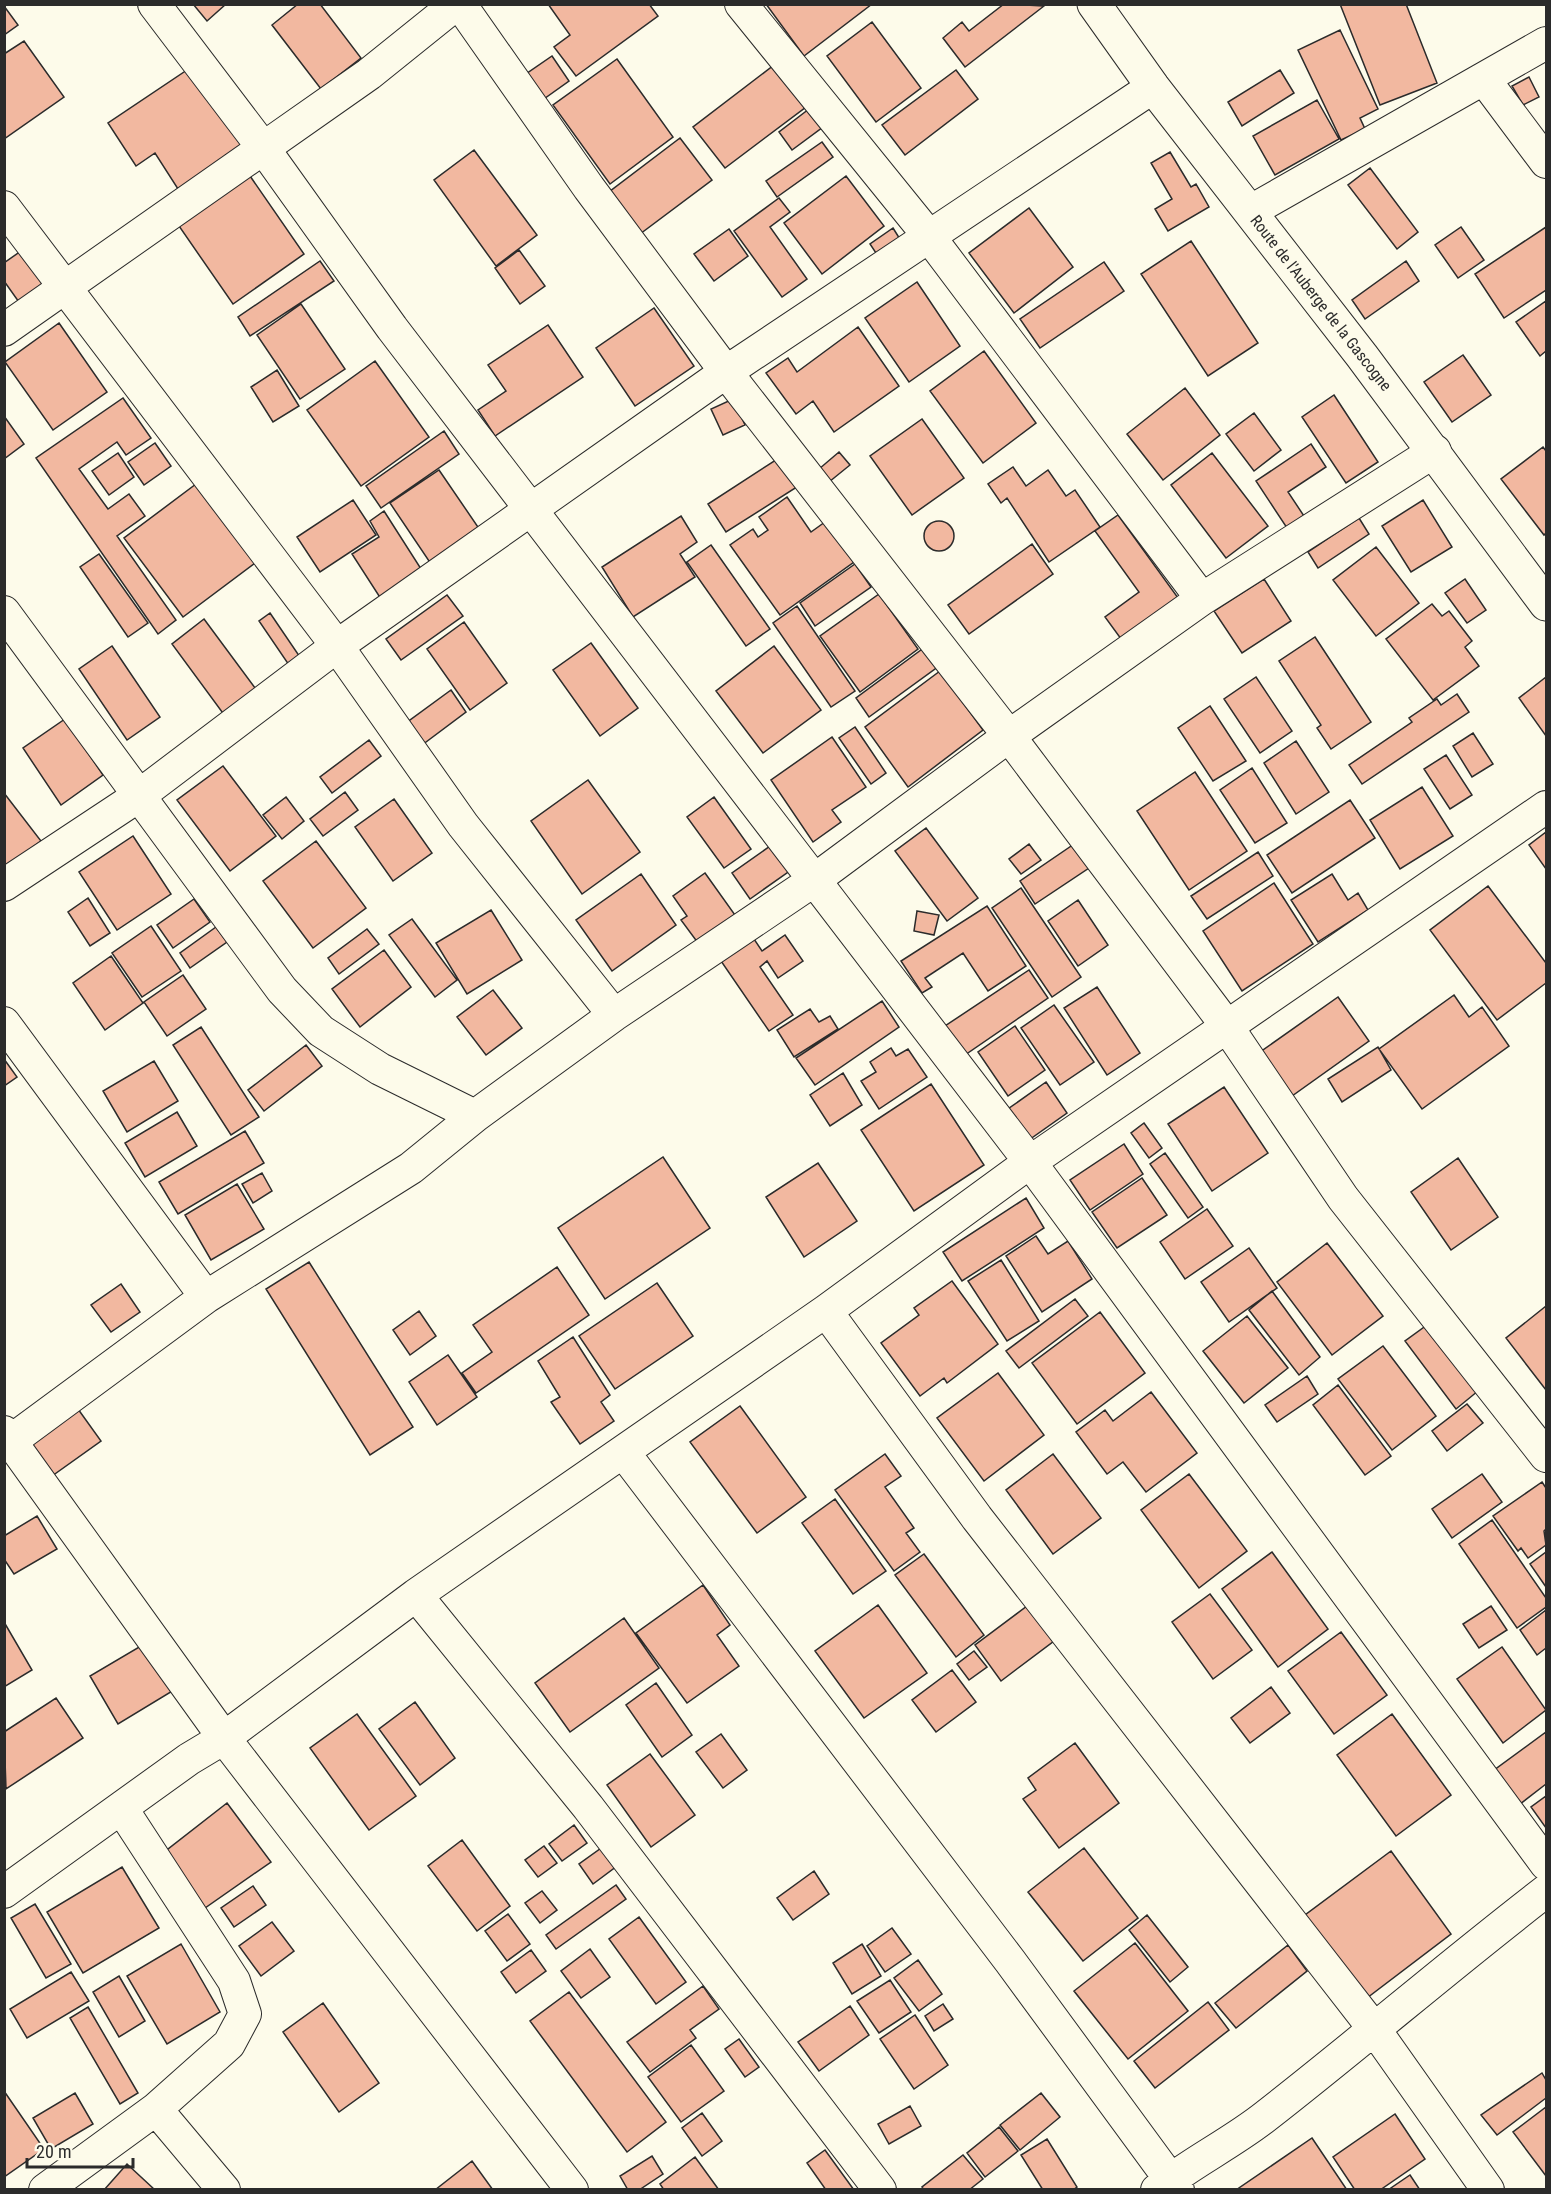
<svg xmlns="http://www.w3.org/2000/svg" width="1551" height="2194" font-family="'Roboto Condensed',sans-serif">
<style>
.building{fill:#f2b8a0;stroke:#2b2b2b;stroke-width:1.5}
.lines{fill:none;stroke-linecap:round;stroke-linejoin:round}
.minor-casing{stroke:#2b2b2b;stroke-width:34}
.tertiary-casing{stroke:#2b2b2b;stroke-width:35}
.minor{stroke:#fdfbea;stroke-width:32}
.tertiary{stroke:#fdfbea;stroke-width:33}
.labels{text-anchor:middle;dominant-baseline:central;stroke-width:4.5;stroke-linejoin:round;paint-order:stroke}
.street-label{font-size:16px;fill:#2b2b2b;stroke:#fdfbea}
</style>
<rect width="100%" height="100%" fill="#fdfbea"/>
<path class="building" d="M193,4H226L207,21Z
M298,4H320L361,58L321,89L272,25Z
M548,4H649L658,16L576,76L554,47L570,35Z
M766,4H872L804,56Z
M1004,4L1044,6L965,67L943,38L962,22L969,31Z
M1340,4H1406L1437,83L1380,105Z
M4,6L18,25L4,35Z
M872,22L921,88L876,122L827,56Z
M1340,30L1378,109L1360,118L1365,129L1341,140L1298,50Z
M24,41L64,97L4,139V54Z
M552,56L569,81L541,101L523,76Z
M617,59L673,137L610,184L553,105Z
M774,65L806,107L725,168L693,127Z
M193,66L245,144L178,189L155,153L136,166L108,123Z
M956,70L978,99L905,155L882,125Z
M1280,70L1294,93L1242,126L1228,102Z
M1529,77L1539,97L1523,105L1512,86Z
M1317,100L1339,139L1275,175L1253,136Z
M809,109L823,127L792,150L779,132Z
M680,138L712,180L636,237L605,195Z
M822,142L833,157L777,197L766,181Z
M474,150L537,235L496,266L434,180Z
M1170,152L1191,187L1196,184L1209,207L1168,231L1155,209L1172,199L1151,163Z
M1370,168L1418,232L1397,249L1348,185Z
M250,176L304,254L233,304L179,226Z
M846,176L884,226L822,274L784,223Z
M779,198L790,212L770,227L807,279L782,297L734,231Z
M1029,208L1073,267L1014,313L969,253Z
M1461,227L1484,260L1458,278L1435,245Z
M1546,227V290L1504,318L1475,274Z
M893,228L903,244L880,259L870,244Z
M729,229L748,256L714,281L694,254Z
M1191,241L1258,343L1208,376L1141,274Z
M28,246L52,282L21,305L4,281V263Z
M519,250L545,286L520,304L495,268Z
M320,261L334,281L250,336L238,317Z
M1406,261L1419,281L1365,319L1352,300Z
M1104,262L1124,291L1040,348L1020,319Z
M917,282L960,346L909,382L865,318Z
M1546,301V351L1540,356L1516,322Z
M301,304L345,369L300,399L257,335Z
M654,308L694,366L635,406L596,348Z
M59,323L107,392L53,430L5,362Z
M548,325L583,377L495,436L478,410L506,391L488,365Z
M858,327L899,386L834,432L813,401L796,414L766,373L788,358L797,372Z
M984,351L1036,423L983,463L930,391Z
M1463,355L1491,395L1452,422L1424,382Z
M375,361L429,437L361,486L307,410Z
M277,370L299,406L273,422L251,387Z
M1185,388L1220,435L1163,480L1127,434Z
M1334,395L1378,462L1346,483L1302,417Z
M123,398L151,438L126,455L117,442L79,469L108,509L129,494L145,516L117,536L176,620L158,634L36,458Z
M733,399L745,425L723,435L711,409Z
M1254,413L1281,450L1254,471L1226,434Z
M4,416L24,444L4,459Z
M922,419L964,478L912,515L870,456Z
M444,431L459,454L381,508L366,486Z
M155,443L171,466L144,485L128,462Z
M1311,444L1326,467L1288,492L1304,516L1287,528L1256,481Z
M1543,447L1546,451V533L1544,535L1501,479Z
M839,452L850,465L829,482L819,469Z
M118,453L134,477L109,495L92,471Z
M1212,453L1268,526L1226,558L1171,485Z
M782,456L800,485L726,532L708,504Z
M1013,467L1026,486L1048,470L1066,496L1075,490L1100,527L1049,562L1007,498L1001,503L988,484Z
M439,470L480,530L431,564L390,503Z
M196,484L255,563L183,617L124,538Z
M787,497L811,532L825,522L854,562L780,615L730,545L753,529L758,537L768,530L759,517Z
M353,500L376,535L320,572L297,537Z
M1423,500L1452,547L1411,572L1382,526Z
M384,511L423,572L381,599L352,554L379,537L370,521Z
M1118,515L1181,602L1124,643L1105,617L1139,592L1095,531Z
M681,516L697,542L680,554L695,577L633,617L602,567Z
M1359,518L1369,534L1318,568L1308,552Z
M924 536a15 15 0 1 1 30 0a15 15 0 1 1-30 0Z
M1032,544L1053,574L969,634L948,605Z
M711,545L770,629L746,646L687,562Z
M1376,547L1419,603L1376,636L1333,580Z
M99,554L148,623L128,637L80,567Z
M855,564L871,587L815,626L800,603Z
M1264,579L1291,621L1242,653L1214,611Z
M1465,579L1486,610L1467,623L1445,593Z
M879,594L918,649L860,692L820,636Z
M447,595L463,616L401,660L386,639Z
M1432,604L1442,616L1449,611L1472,641L1465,647L1479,666L1433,700L1386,639Z
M797,606L855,691L831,707L773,623Z
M270,613L302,660L291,668L259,621Z
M204,619L258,692L225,716L172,644Z
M464,622L507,683L470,710L427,649Z
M1315,637L1371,722L1331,749L1317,728L1321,725L1279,661Z
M591,643L638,708L600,736L553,670Z
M112,646L160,717L127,740L79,669Z
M774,646L821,710L763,753L716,691Z
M925,647L939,666L869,717L856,698Z
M940,671L983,730L908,787L865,727Z
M1256,677L1292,731L1260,753L1224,699Z
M1546,677V736L1519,698Z
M451,690L466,712L422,745L406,723Z
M1457,694L1469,712L1362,784L1349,765L1412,722L1409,718L1437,699L1441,705Z
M1210,706L1246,761L1213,781L1178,728Z
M65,719L103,775L61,805L23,748Z
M855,727L886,773L871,784L839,738Z
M1473,733L1493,764L1472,777L1453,746Z
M832,737L866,787L832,810L841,822L813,842L771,780Z
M369,740L381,756L332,793L320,777Z
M1296,741L1329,792L1296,814L1264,763Z
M1446,755L1472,795L1450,809L1424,769Z
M223,766L276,836L230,871L177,800Z
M1252,768L1287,823L1255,843L1220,790Z
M1195,772L1247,851L1189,890L1137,811Z
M588,780L640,852L582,894L531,821Z
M1422,787L1453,836L1400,869L1370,820Z
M345,792L358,810L323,836L310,819Z
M4,793L41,841L4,869Z
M286,797L304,821L282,839L263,815Z
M714,797L751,849L724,868L687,817Z
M394,799L432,853L393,881L355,827Z
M1350,800L1375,838L1292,893L1267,855Z
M926,828L978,898L947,921L895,851Z
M1546,832V869L1529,845Z
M133,836L171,894L117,930L79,872Z
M1080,840L1095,864L1035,904L1020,881Z
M316,841L366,908L313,948L263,881Z
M773,844L791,870L750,899L732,873Z
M1029,844L1041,860L1021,874L1009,859Z
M1258,852L1273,876L1207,919L1191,896Z
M705,873L735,915L698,943L681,920L687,916L673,896Z
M641,874L676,925L612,971L576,920Z
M1332,874L1348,900L1358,893L1368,910L1318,942L1291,900Z
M1274,883L1313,944L1242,991L1203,931Z
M1488,886L1546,963V983L1497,1020L1430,930Z
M1021,888L1081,977L1052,997L992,908Z
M88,898L110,933L90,946L68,912Z
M194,899L210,922L173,948L157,925Z
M1078,900L1108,945L1078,966L1048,921Z
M987,906L1026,966L988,991L963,953L925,978L932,987L922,993L901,961Z
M491,910L522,960L467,994L436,943Z
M917,911L939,915L934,935L914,931Z
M412,919L457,980L435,997L389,935Z
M151,926L181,971L142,997L112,953Z
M216,927L227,942L190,968L180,953Z
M367,929L379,944L339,974L328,958Z
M785,935L803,961L778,978L767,961L760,967L793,1015L769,1031L721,961L754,939L762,951Z
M384,950L411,987L360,1027L332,989Z
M111,956L143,1003L105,1030L73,983Z
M1029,970L1048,998L962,1057L942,1028Z
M183,975L206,1009L167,1036L144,1002Z
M1097,987L1140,1053L1107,1075L1064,1008Z
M493,990L522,1028L486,1055L457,1017Z
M1454,995L1469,1017L1482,1007L1509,1046L1422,1109L1379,1049Z
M1338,997L1369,1041L1285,1101L1253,1057Z
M882,1001L899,1027L815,1085L796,1058Z
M1054,1005L1094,1062L1060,1085L1021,1028Z
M810,1009L819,1022L830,1016L838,1029L794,1057L777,1030Z
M1015,1026L1045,1070L1008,1096L978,1052Z
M201,1027L259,1117L231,1135L173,1045Z
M306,1045L322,1066L264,1111L248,1090Z
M1378,1047L1391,1070L1342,1102L1328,1079Z
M891,1048L896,1056L908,1049L927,1077L879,1109L861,1081L876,1072L870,1062Z
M4,1059L17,1077L4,1086Z
M154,1061L178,1101L127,1132L103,1091Z
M843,1073L862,1105L830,1126L810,1095Z
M1046,1082L1067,1113L1026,1142L1005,1111Z
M931,1084L984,1165L914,1211L861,1130Z
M1224,1087L1268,1153L1212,1191L1168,1124Z
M177,1112L197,1146L145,1177L125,1143Z
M1144,1123L1162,1148L1149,1158L1131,1133Z
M245,1131L264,1163L178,1214L159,1182Z
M1124,1144L1143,1174L1090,1210L1070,1180Z
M1165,1153L1203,1207L1188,1218L1150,1164Z
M663,1157L710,1228L605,1299L558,1228Z
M1458,1158L1498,1217L1451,1250L1411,1192Z
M818,1163L857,1221L804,1257L766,1197Z
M262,1173L272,1191L253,1203L242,1184Z
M1142,1178L1167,1215L1117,1248L1092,1212Z
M237,1184L264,1229L211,1260L185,1215Z
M1026,1198L1044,1228L962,1281L943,1252Z
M1207,1209L1233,1246L1185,1279L1160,1242Z
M1036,1236L1048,1254L1068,1241L1092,1279L1042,1312L1006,1256Z
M1327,1243L1383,1316L1332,1355L1277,1282Z
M1249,1248L1277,1288L1229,1322L1201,1282Z
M1001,1260L1039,1321L1007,1341L968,1281Z
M309,1262L413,1427L370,1455L266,1289Z
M557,1267L589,1315L476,1393L462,1373L492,1352L473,1325Z
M952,1281L998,1344L947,1383L944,1378L920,1396L881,1343L919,1315L914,1308Z
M657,1283L693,1336L615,1389L579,1336Z
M121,1284L140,1312L111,1332L91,1305Z
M1272,1291L1320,1357L1299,1375L1249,1310Z
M1075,1299L1088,1316L1019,1368L1006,1351Z
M1546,1306V1390L1506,1338Z
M419,1311L436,1336L410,1355L393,1330Z
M1100,1312L1145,1373L1077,1424L1032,1363Z
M1247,1316L1288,1368L1244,1403L1203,1351Z
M1427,1325L1478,1391L1456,1409L1405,1341Z
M573,1337L610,1395L601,1402L614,1421L580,1444L551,1402L560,1397L538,1361Z
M1383,1346L1436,1416L1392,1450L1338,1379Z
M448,1355L477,1397L437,1425L409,1382Z
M998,1373L1044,1435L984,1481L937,1418Z
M1307,1376L1318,1394L1277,1422L1265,1405Z
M1338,1385L1391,1456L1365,1475L1313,1405Z
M1151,1392L1197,1453L1146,1492L1123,1462L1107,1474L1076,1432L1105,1410L1113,1421Z
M1467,1404L1483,1423L1447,1451L1432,1431Z
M740,1406L806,1497L757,1533L690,1442Z
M78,1409L101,1441L52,1476L29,1444Z
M885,1454L901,1476L885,1487L914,1528L906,1533L920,1552L894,1571L835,1490Z
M1053,1454L1101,1518L1053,1554L1006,1490Z
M1189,1474L1247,1551L1199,1588L1141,1510Z
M1482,1474L1502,1502L1452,1538L1432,1509Z
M1542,1482L1546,1488V1529L1544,1531L1546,1545L1528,1558L1521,1548L1518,1551L1493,1516Z
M835,1499L886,1571L853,1594L802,1523Z
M37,1516L57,1549L14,1574L4,1559V1536Z
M1492,1520L1546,1598V1607L1517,1628L1459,1544Z
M1272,1552L1328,1629L1278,1667L1222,1589Z
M1546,1552V1587L1530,1564Z
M924,1554L984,1635L956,1657L895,1575Z
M703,1585L730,1625L717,1635L739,1666L687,1703L636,1633Z
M1210,1594L1252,1650L1213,1679L1172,1622Z
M1031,1603L1058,1638L1001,1681L975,1645Z
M878,1605L927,1673L864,1718L815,1651Z
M1491,1606L1507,1630L1479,1648L1463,1624Z
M1546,1610V1648L1537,1655L1520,1630Z
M624,1618L659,1668L570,1732L535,1683Z
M4,1622L32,1670L4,1687Z
M1341,1632L1387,1695L1334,1734L1288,1671Z
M151,1640L179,1687L118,1724L90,1676Z
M1502,1647L1546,1710L1503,1743L1457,1679Z
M974,1651L987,1667L969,1680L957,1664Z
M952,1670L976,1702L936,1732L912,1700Z
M656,1683L692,1735L662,1757L626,1705Z
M1271,1687L1290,1713L1250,1743L1231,1718Z
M56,1698L83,1738L6,1789L4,1732Z
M415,1702L455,1758L420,1785L379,1729Z
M357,1714L416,1796L369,1830L310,1748Z
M1392,1714L1451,1795L1396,1836L1337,1755Z
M1546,1732V1784L1511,1811L1486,1776Z
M721,1734L747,1770L723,1788L696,1752Z
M1075,1743L1119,1803L1059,1848L1023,1799L1036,1790L1028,1778Z
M650,1754L695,1815L651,1847L607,1785Z
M1546,1796V1828L1531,1807Z
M227,1803L271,1862L205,1908L163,1853Z
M574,1825L587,1843L562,1861L549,1844Z
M462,1840L510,1906L477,1931L428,1866Z
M611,1841L625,1860L593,1884L579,1864Z
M544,1846L557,1863L538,1877L525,1860Z
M1084,1848L1138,1918L1083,1961L1028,1892Z
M1391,1851L1451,1934L1363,2001L1301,1918Z
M122,1867L159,1928L83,1973L47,1912Z
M814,1871L829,1894L793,1920L777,1898Z
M616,1885L626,1899L556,1949L546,1935Z
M253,1886L266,1905L234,1927L221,1908Z
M542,1891L557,1910L540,1923L525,1903Z
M35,1904L71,1964L46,1978L11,1918Z
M508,1914L530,1944L507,1961L485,1931Z
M1147,1915L1188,1967L1170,1982L1129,1930Z
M639,1917L686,1982L656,2004L609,1939Z
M272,1922L294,1951L261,1976L239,1946Z
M892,1928L911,1954L885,1972L867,1946Z
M1135,1943L1188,2011L1128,2059L1074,1991Z
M181,1944L220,2012L167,2044L127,1976Z
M862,1944L881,1976L852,1994L833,1963Z
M1288,1945L1307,1971L1236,2028L1215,2003Z
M590,1949L610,1977L581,1998L561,1971Z
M531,1950L546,1971L516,1993L501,1972Z
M918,1960L942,1994L919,2011L894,1978Z
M71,1972L89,2001L27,2038L10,2009Z
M119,1976L145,2021L119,2037L93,1992Z
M890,1980L911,2012L879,2033L857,2001Z
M703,1986L719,2009L690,2030L696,2038L650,2072L627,2042Z
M569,1992L666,2122L627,2152L530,2021Z
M1208,2002L1229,2030L1155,2088L1134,2061Z
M323,2003L379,2083L339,2112L283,2032Z
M943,2004L953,2019L934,2031L925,2016Z
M850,2006L869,2035L819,2071L798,2042Z
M88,2007L138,2093L120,2104L70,2018Z
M915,2015L948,2065L914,2089L880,2039Z
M739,2039L759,2067L745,2077L725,2049Z
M691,2045L724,2091L681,2122L648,2077Z
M1542,2073L1546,2080V2098L1497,2135L1481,2115Z
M4,2091L44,2149L4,2177Z
M75,2093L93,2124L51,2149L33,2118Z
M1041,2093L1060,2117L1020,2150L1000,2125Z
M910,2106L921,2126L889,2144L878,2124Z
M1546,2107V2176L1513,2132Z
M702,2113L722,2141L702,2156L682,2128Z
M1395,2114L1425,2159L1380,2190H1355L1333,2157Z
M999,2127L1018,2151L985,2177L967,2153Z
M1312,2138L1347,2190H1236Z
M1047,2139L1077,2187L1073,2190H1043L1021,2155Z
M825,2150L854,2190H826L807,2163Z
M963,2155L983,2179L969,2190H924L922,2187Z
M652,2156L663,2174L639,2190H628L620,2176Z
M695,2157L719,2190H664L660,2184Z
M472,2161L493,2190H435Z
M127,2164L155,2190H104Z
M1410,2175L1420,2190H1388Z"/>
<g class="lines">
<g class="minor-casing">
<path id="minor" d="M154,4L264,149L392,328L1030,1162L1546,1864
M460,4L589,188L726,372L1009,736L1226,1025L1343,1198L1546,1456
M741,4L928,235L1202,599
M1484,79L1546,162
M4,207L337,646L463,825L614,1015
M1251,211L1546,43
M4,330L369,74L456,4
M4,612L282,990L321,1031L380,1069L475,1116
M4,885L140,795L337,646L726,372L1153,87
M4,1023L206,1297
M826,1311L977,1518L1375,2030L1488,2190
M4,1432L224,1738L572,2190
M4,1446L206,1297L411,1168L475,1116L614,1015L813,881L1009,736L1202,599L1435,451
M624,1453L1010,1961L1178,2190
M416,1595L588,1807L880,2190
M4,1892L189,1759L224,1738L416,1595L826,1311L1030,1162L1546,807
M156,2109L224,2190
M45,2190L156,2109L229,2044L245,2014L234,1981L122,1809
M1157,2190C1192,2162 1232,2143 1266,2116C1361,2042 1451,1964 1546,1891"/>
</g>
<g class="tertiary-casing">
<path id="tertiary" d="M1094,4L1153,87L1362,356L1546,604"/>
</g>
<use href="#minor" class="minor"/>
<use href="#tertiary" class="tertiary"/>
</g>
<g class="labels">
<g class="street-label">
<text transform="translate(1321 303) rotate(52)">Route de l'Auberge de la Gascogne</text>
</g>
</g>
<rect width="1551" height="2194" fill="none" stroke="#2b2b2b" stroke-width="12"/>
<path d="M27 2158v9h106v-9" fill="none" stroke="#2b2b2b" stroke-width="3"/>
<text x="36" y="2158" font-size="18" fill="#2b2b2b" stroke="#fdfbea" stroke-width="4.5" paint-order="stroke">20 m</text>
</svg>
